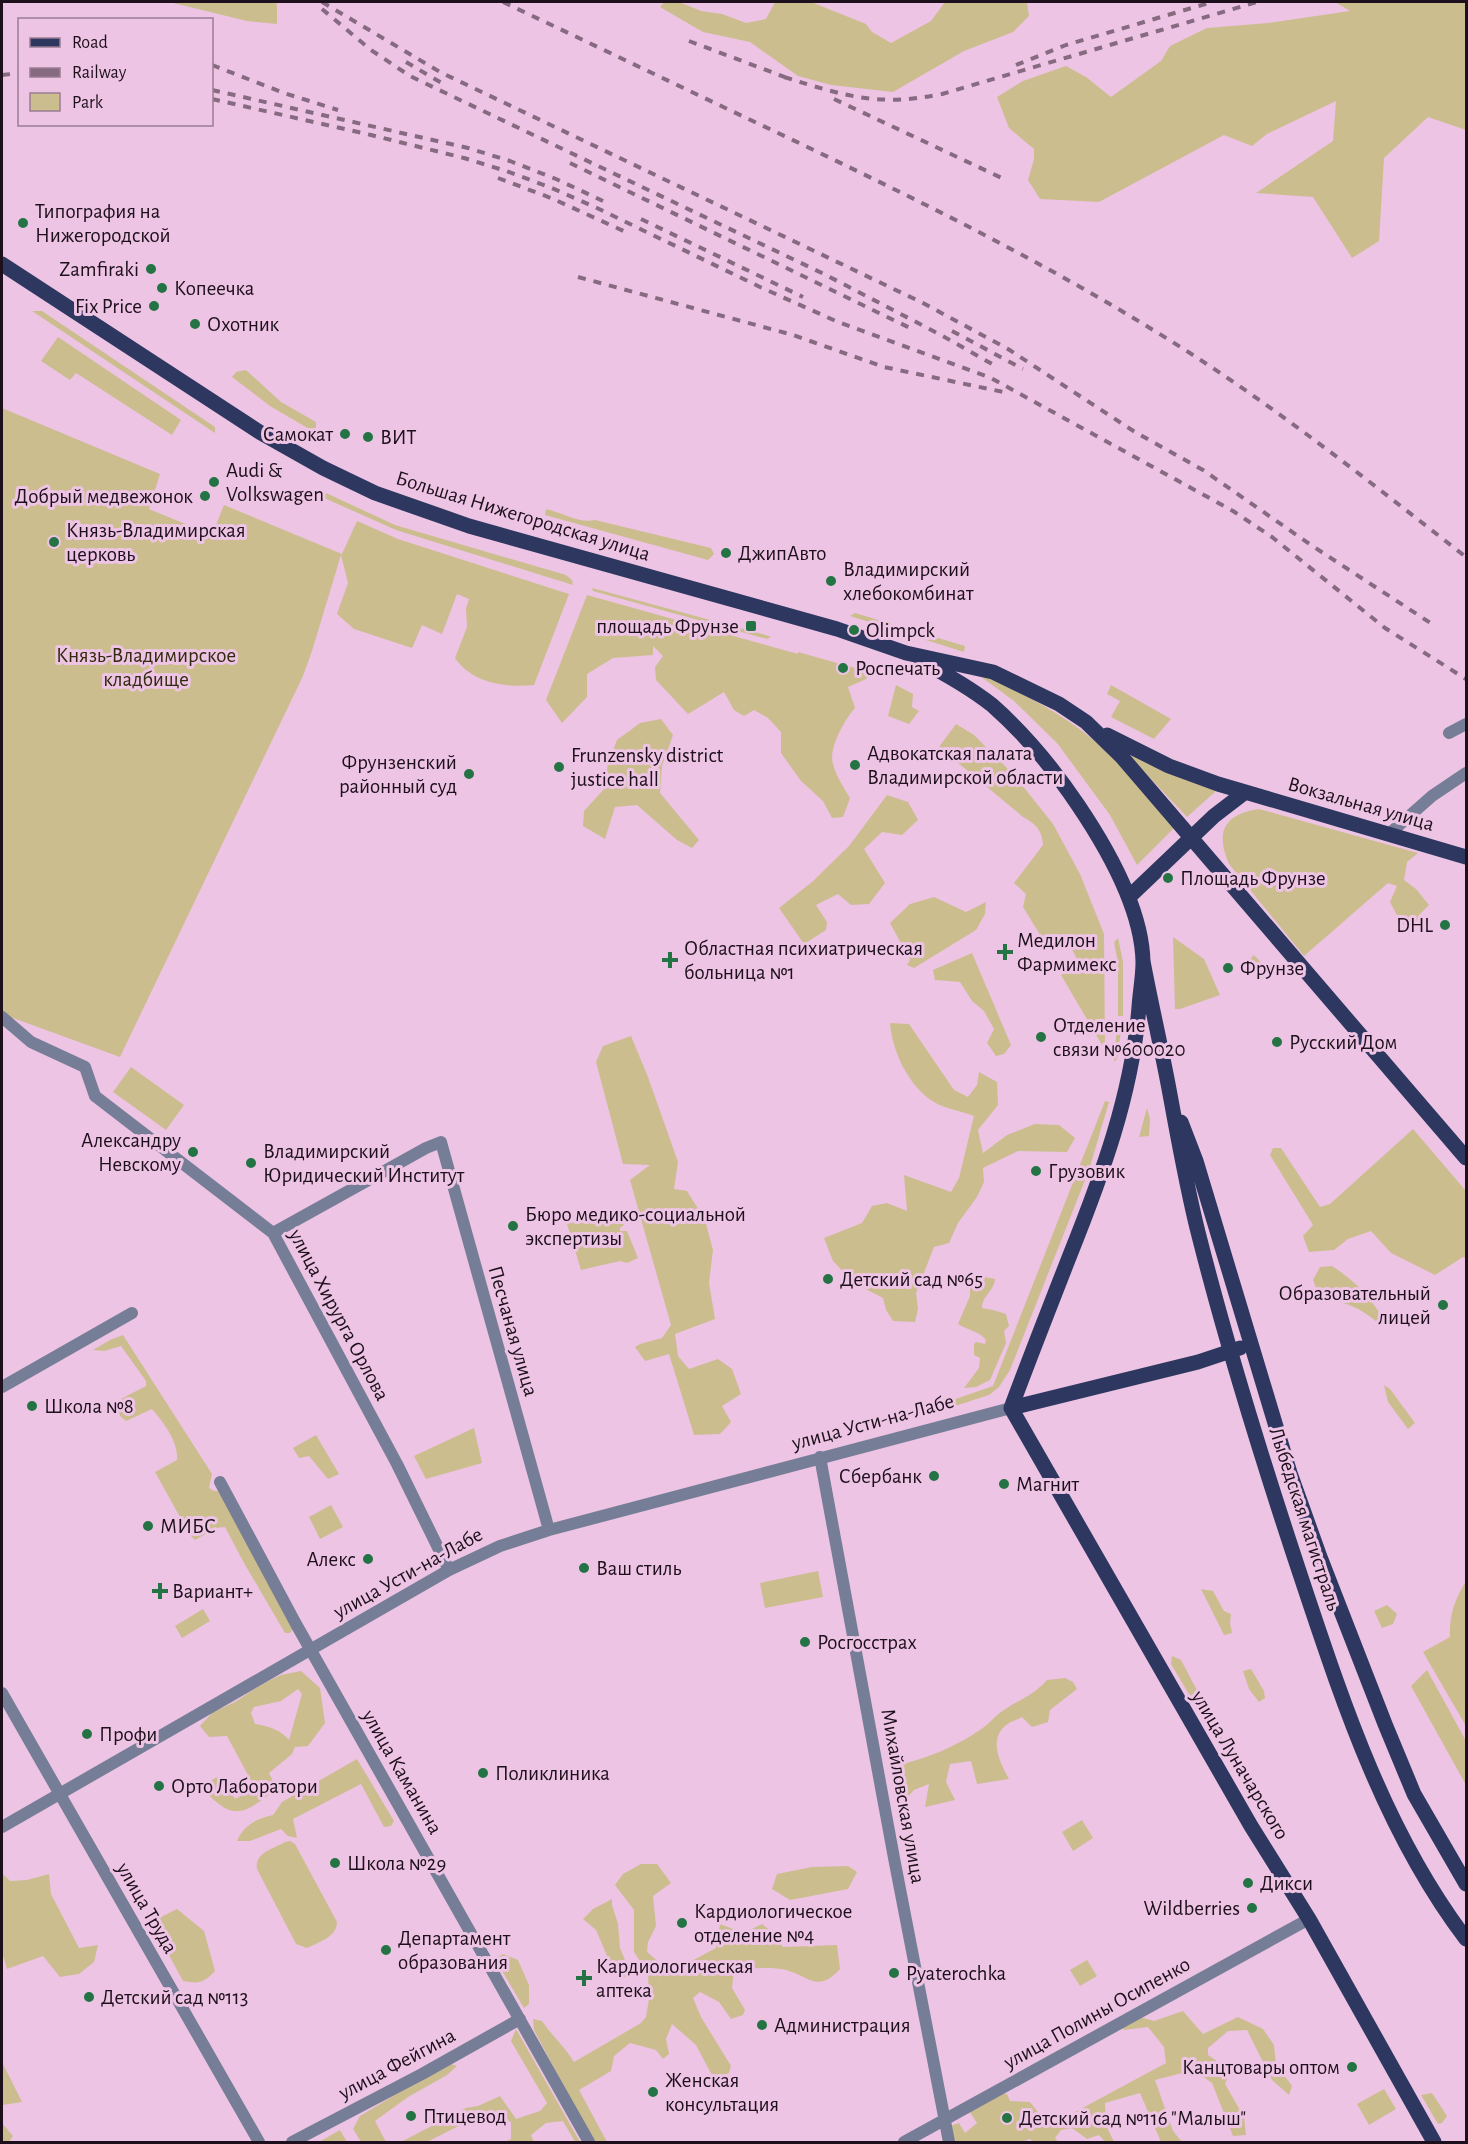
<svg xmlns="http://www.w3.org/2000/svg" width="1468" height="2144" font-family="'Alegreya Sans',sans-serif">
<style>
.green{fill:#ccbd8f;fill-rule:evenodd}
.water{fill:#56acbe}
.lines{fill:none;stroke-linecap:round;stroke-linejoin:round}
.minor{stroke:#767d96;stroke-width:12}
.major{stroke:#2e3760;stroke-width:15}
.rail{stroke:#856a80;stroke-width:4;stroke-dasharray:8 8;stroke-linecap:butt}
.poi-dot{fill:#247344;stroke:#edc4e4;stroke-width:2}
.labels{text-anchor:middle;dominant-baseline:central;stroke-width:6;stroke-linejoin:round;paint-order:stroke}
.poi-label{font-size:21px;fill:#1d0f1b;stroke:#edc4e4;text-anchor:start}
.street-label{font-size:21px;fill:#1d0f1b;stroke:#edc4e4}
.park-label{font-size:21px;fill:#322a0c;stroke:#edc4e4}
</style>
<rect width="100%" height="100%" fill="#edc4e4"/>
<path class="green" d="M169,2H274L277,4V24L247,21Z
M664,2H679L701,11L722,14L746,23L766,19L775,2H811L866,24L872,32L891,43L931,21L945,2H1027L1029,16L1013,32L964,51L893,92L831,85L798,76L750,42L703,32L660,7Z
M1335,2H1466V130L1428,117L1384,158L1379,241L1352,258L1313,197L1256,193L1333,141L1336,101L1267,134L1252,146L1224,135L1099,202L1040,199L1028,180L1034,159V149L1009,128L997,97L1023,81L1066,66L1086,77L1111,97L1161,61L1170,46L1207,28L1268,23L1350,11Z
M32,311H42L215,427V433Z
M58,337L181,420L172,435L76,373L70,380L41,361Z
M246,370L281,402L316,422V428L311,430L270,406L232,377L236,372Z
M2,408L160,474L149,509L212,535L224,505L342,554L357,521L398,539L569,594L534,685C505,688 472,683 455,658L467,627L466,608L469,599L457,594L442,634L422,625L412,648L354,629L337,614L348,583L341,555L312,651L303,676L120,1057L2,1014Z
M326,493L395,525L566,575L572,580L573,585L396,530L322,497Z
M546,509C561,512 579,524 595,520L711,548L714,554L708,560L545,515Z
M592,588L766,635L771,637L767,639L593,591Z
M587,595L798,654V652L837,663L836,670L848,672L849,666L869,673L866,679L848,687L855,708C845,719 828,749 833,764C836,776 844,788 850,798L843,817L832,818L823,801L801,781L781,753V732L768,718L754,710L744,716L734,710L724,692L688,714L656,680L655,667L663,656L653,646V655L613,658L587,674V697L562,723L546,700Z
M855,613L965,646L964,652L850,616Z
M982,673C1016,691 1051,707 1082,731C1117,757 1146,794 1176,826L1137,865L1110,815L1057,743L1014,701L980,676Z
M896,685L913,694L912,707L919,711L909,724L888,716Z
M1111,685L1171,719L1154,739L1111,717L1120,701L1107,694Z
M661,719L673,735L662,766L660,793L699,840L692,848L677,840L637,805L615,807L605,839L583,826L584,811L604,789L608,763L617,740L640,723Z
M956,724L974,735L1014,775L1053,824L1080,874L1104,934L1105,1050L1061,975L1079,963L1064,934L1045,943L1023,907L1026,894L1014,883L1043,845C1042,830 1036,824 1023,817L939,747Z
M1132,754L1214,789L1215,792L1187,817L1130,757Z
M887,795L908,802L918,820L902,835L882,832L864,849L885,883L869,904L851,905L838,894L816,905L827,922L826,930L804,944L779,908L812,882L849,846Z
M1259,809L1418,853L1407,862L1404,880L1416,889L1429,905L1419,915L1418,924L1409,930L1400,921L1390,902L1397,886L1388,883L1304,956L1229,864C1215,832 1224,814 1259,809Z
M934,897L966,912L986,902L985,914L976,930L914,968L907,965L910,960L890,923L910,904Z
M1173,937L1204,959L1220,995L1180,1009H1175Z
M1118,938L1123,962V1016H1118V963L1114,942Z
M972,953L1011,1045L1004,1054L996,1056L987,1043L994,1029L984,1011L972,1001L960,982L935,980L933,970Z
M1254,955L1271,973L1261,980L1247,962Z
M890,1023L909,1024L954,1090L968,1097L977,1085L979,1072L997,1082L998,1105L978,1130L983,1153L1007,1135L1035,1124L1059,1125L1075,1138L1067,1152L1018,1151L983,1168L984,1182L977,1197L958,1223L949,1243L934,1247L916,1293L918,1309L915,1322L893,1321L886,1310L883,1298L854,1283L833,1261L824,1238L862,1223L872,1206L887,1203L907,1211L904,1175L951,1192L959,1178L974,1116C962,1111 945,1109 934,1102C909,1087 892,1051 890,1023Z
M1117,1024H1122L1117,1059L1114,1062Z
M631,1036L648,1077L678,1162L674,1189L687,1191L705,1220L713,1250L709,1283L715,1319L675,1334L678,1356L689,1369L718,1359L732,1369L741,1394L722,1406L731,1422L720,1434L694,1435L669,1354L645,1361L635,1347L640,1344L662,1338L671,1325L630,1180L650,1165L623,1164L596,1062L603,1046Z
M131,1067L184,1105L166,1130L113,1092Z
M1105,1101L1109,1102L1089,1170L1010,1370L999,1387L989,1395L952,1407L950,1401L993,1386Z
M1147,1108L1150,1119L1149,1136L1139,1137Z
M1413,1129L1466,1191V1258L1463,1257L1435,1275L1391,1253L1371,1231L1348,1239L1334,1250L1309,1252L1303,1236L1313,1225L1270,1155L1273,1148H1281L1320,1207L1330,1204Z
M590,1212L596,1219L614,1216L624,1225L620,1228V1231H627L638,1258L627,1263L620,1261L581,1270L567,1224L576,1222L575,1216Z
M1332,1266C1356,1282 1367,1293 1383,1318L1377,1322C1359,1307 1343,1301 1320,1298L1313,1280L1320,1267Z
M974,1275L995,1279C994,1291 982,1296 982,1308L993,1310L1006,1314L1009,1326L1004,1331L1006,1343L990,1380L976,1387L964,1388L979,1368L980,1358L974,1355V1344L976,1342L985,1344L986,1340C979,1331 967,1330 958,1324L970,1296V1284Z
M123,1335L212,1474L209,1488L214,1491H219L293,1629L290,1633H285L244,1563L225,1527L216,1528L195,1540L190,1535L155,1472L177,1460C179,1442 163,1422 152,1409L126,1421L120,1416L117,1401L146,1386V1381L121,1346L104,1351L93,1350L110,1340Z
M1384,1385L1390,1389L1415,1423L1408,1429L1388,1402Z
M474,1428L482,1463L426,1479L414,1456Z
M316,1435L339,1474L328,1479L309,1456L299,1458L293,1448Z
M331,1505L343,1527L320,1539L309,1517Z
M818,1571L823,1597L765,1608L760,1583Z
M1466,1581V1726L1423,1652L1450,1637C1449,1615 1455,1599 1466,1581Z
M1201,1589L1213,1591L1224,1611L1231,1614L1230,1623L1232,1633L1224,1635Z
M1387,1605L1397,1614L1393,1624L1382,1628L1374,1611Z
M203,1609L210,1621L182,1638L175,1626Z
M1172,1656L1181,1660L1222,1738L1218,1743L1171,1664Z
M1251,1669L1264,1691L1265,1698L1259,1702L1249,1689L1243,1671Z
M1427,1670L1466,1741V1785L1411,1686Z
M301,1671L320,1688L325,1723L308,1746L295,1747L292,1754L269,1773L277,1789C257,1802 241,1822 219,1804C211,1798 208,1795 204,1786L215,1778L222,1776L235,1799L255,1788L227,1736L209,1737L200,1726L213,1712L235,1702L262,1684L281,1675ZM298,1689L302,1694L289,1740C281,1730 268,1726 255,1724L251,1713L254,1707L281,1701Z
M1065,1678L1073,1682L1077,1689L1050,1710L1048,1722L1032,1727L1022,1717C1017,1720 1009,1722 1005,1726C988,1741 1001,1764 1009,1779L977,1784L971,1761L950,1764L946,1782L955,1800L925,1807L929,1784L914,1790L904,1801L898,1799L892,1786L891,1767C923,1760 957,1747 984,1727C990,1723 995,1716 1001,1712C1018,1700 1033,1696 1047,1680Z
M357,1759L394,1821L391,1826L384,1827L361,1784L293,1819L297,1838L288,1836L281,1829L250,1841H237C243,1826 257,1818 273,1815L282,1802Z
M1082,1820L1093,1838L1073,1851L1062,1832Z
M290,1841L295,1844L337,1922C337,1937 319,1942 307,1948L296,1944L257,1869C254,1853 273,1849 285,1842Z
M641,1864H657L671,1883L653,1896L656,1926L648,1942L647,1952L662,1965H684L716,1948L720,1924L744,1933L762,1924L774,1934L783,1947L837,1945L840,1969C818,1993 810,1977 786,1970C771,1966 750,1969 734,1969L732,1988L745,2010L743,2015L731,2019L719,2002L700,1992L693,1998L701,2017L731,2066L729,2073L714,2079L696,2045L672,2024L666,2039L669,2054L663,2059L656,2050L630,2043L614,2056L611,2071L579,2090L607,2142H593L534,2030L533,2019L542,2021C552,2036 565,2047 574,2062L641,2023L646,2017L649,1999L648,1973L634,1952V1910L615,1885L623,1874Z
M848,1866L857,1872L848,1889L790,1900L772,1889L777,1874L812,1867Z
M2,1873L10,1881L27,1880L49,1874L51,1894L79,1948L98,1945L94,1962L79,1974L60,1977L43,1956L7,1969L2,1952Z
M612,1899V1905L618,1924L620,1948L629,1970V1973L622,1979H617L596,1930L583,1919L593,1909Z
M177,1909L204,1931L215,1971C204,1983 199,1984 183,1981L158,1935L159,1918Z
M503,1954L518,1960L529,1985V2004L524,2008L495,1959Z
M1087,1960L1097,1976L1080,1986L1070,1970Z
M1183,2011L1203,2034L1238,2017L1263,2029L1274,2045L1276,2064L1292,2086L1289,2095L1272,2080L1247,2030L1228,2031L1208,2048V2055L1217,2061L1228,2077L1225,2084L1244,2117L1246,2135L1233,2136L1212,2083L1194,2070L1155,2080L1173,2131L1182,2142H1161L1140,2093L1105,2103L1106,2125L1114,2142H1105L1099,2135L1087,2139L1072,2128L1061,2130L1055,2138L1058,2142H1033L1030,2139L1021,2142H953L950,2126L959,2123L965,2133L977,2123L969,2111L998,2093L1007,2094L1010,2101L1030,2102L1049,2126L1166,2063L1164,2047L1148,2027L1124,2030L1122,2027L1140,2017L1154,2021Z
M516,2029L580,2142H575L563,2121L546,2123L531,2135L534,2142H506L511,2139V2122L498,2118L488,2111L427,2142H401L466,2108L478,2106L500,2096L516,2119L540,2111L547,2103L511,2041Z
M2,2062L22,2102L2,2105Z
M448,2063L457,2066L447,2075L408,2097L375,2121L386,2142H361L353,2129L360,2116Z
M1384,2089L1396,2109L1369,2125L1357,2104Z
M1432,2093L1447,2116L1442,2123L1438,2124L1421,2095Z
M2,2123L13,2136L9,2142H2Z
M340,2130L347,2142H319Z"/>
<path class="water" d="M1291,872L1299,882L1289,890L1281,881Z"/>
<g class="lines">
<path class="minor" d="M1449,733L1466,724
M1389,834L1432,796L1466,773
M2,1017L31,1042L85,1067L95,1096L273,1233L397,1464L449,1570
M273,1233L426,1148L441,1142L549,1530
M2,1387L132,1313
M820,1457L894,1858L949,2142
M220,1482L296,1624L589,2142
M2,1693L259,2142
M2,1827L449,1570L500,1546L549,1530L1011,1408
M292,2142L422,2074L520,2019
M904,2142L1309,1919"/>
<path class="major" d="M2,264L261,433L323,468L375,493L469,526L837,629L906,653L993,672L1059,704L1086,722L1121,756L1466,1158
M919,660C944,673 969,687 992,705C1025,734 1053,768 1078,805C1107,848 1142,908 1143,962C1143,977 1140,992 1139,1007C1132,1094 1102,1175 1070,1255C1050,1306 1030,1357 1011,1408
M1107,735L1169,766L1218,784L1466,857
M1129,897L1214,816L1244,793
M1143,961C1151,1004 1161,1046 1169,1089C1178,1137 1186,1184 1198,1232C1228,1351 1265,1469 1304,1586C1345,1709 1387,1835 1466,1939
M1181,1122L1196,1161L1290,1473L1320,1557L1385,1724L1414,1794L1466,1884
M1011,1408L1251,1826L1309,1919L1434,2142
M1011,1408L1198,1362L1240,1348"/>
<path class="rail" d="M322,2L440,72L923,303L1008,349L1135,432L1203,470L1311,545L1432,624
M503,2C594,45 685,89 776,132C906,194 1035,257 1158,333C1266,399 1366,479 1466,557
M322,9L371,50L410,76L824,274L941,335L992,364
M689,41L790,79
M406,62L445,85
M212,65L284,93L338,110
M1016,65L1066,45L1212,2
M2,75L20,73
M784,77C845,96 878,107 942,94L1257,2
M212,90L468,148L510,161L556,179L603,201
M212,99L371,135L464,158L506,171L552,188L597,208L760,287L838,322L991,378L1233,511L1272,537L1385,628L1466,679
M834,99L1006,180
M570,163L910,328
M498,178L551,198L628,233
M641,219L803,297
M578,277L793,335L884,367L1008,393
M952,331L1023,369"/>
</g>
<g class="poi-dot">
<circle cx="23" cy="223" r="6"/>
<circle cx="151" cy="269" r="6"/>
<circle cx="162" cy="288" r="6"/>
<circle cx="154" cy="306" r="6"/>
<circle cx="195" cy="324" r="6"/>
<circle cx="345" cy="434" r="6"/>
<circle cx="368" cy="437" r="6"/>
<circle cx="214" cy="482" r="6"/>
<circle cx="205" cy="496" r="6"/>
<circle cx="54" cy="542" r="6"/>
<circle cx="726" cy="553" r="6"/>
<circle cx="831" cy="581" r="6"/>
<rect x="745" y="620" width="12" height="12" rx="3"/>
<circle cx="854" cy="630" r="6"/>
<circle cx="843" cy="668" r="6"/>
<circle cx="855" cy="765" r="6"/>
<circle cx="559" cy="767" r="6"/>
<circle cx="469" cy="774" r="6"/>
<circle cx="1168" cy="878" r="6"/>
<circle cx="1445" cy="925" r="6"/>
<path d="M1002 943h6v6h6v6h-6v6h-6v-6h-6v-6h6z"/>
<path d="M667 951h6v6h6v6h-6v6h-6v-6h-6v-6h6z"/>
<circle cx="1228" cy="968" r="6"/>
<circle cx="1041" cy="1037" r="6"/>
<circle cx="1277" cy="1042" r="6"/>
<circle cx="193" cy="1152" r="6"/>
<circle cx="251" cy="1163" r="6"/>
<circle cx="1036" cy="1171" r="6"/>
<circle cx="513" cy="1226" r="6"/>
<circle cx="828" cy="1279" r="6"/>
<circle cx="1443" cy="1305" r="6"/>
<circle cx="32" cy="1406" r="6"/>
<circle cx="934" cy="1476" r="6"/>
<circle cx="1004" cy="1484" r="6"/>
<circle cx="148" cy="1526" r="6"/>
<circle cx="368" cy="1559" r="6"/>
<circle cx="584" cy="1568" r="6"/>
<path d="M157 1582h6v6h6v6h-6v6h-6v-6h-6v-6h6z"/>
<circle cx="805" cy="1642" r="6"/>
<circle cx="87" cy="1734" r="6"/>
<circle cx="483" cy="1773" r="6"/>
<circle cx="159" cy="1786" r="6"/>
<circle cx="335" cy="1863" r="6"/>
<circle cx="1248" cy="1883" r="6"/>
<circle cx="1252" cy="1908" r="6"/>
<circle cx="682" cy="1923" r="6"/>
<circle cx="386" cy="1950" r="6"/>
<circle cx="894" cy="1973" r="6"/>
<path d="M581 1969h6v6h6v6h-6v6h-6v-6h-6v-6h6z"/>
<circle cx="89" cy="1997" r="6"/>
<circle cx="762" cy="2025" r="6"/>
<circle cx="1352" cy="2067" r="6"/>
<circle cx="653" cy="2092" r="6"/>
<circle cx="411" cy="2116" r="6"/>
<circle cx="1007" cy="2118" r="6"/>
</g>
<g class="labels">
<g class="poi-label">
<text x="35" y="211">Типография на<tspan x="35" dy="24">Нижегородской</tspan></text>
<text x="139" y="269" text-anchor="end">Zamfiraki</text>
<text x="174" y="288">Копеечка</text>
<text x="142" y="306" text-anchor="end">Fix Price</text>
<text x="207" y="324">Охотник</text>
<text x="333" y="434" text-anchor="end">Самокат</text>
<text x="380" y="437">ВИТ</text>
<text x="226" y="470">Audi &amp;<tspan x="226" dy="24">Volkswagen</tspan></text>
<text x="193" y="496" text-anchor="end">Добрый медвежонок</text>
<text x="66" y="530">Князь-Владимирская<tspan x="66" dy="24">церковь</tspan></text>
<text x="738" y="553">ДжипАвто</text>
<text x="843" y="569">Владимирский<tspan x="843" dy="24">хлебокомбинат</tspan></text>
<text x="739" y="626" text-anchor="end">площадь Фрунзе</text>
<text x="866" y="630">Olimpck</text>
<text x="855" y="668">Роспечать</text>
<text x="867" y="753">Адвокатская палата<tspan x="867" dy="24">Владимирской области</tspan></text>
<text x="571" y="755">Frunzensky district<tspan x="571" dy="24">justice hall</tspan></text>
<text x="457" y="762" text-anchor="end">Фрунзенский<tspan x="457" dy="24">районный суд</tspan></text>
<text x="1180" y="878">Площадь Фрунзе</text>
<text x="1433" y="925" text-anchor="end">DHL</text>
<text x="1017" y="940">Медилон<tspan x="1017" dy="24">Фармимекс</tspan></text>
<text x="684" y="948">Областная психиатрическая<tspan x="684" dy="24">больница №1</tspan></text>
<text x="1240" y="968">Фрунзе</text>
<text x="1053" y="1025">Отделение<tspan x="1053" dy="24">связи №600020</tspan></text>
<text x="1289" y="1042">Русский Дом</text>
<text x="181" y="1140" text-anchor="end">Александру<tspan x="181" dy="24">Невскому</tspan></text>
<text x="263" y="1151">Владимирский<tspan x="263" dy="24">Юридический Институт</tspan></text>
<text x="1048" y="1171">Грузовик</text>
<text x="525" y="1214">Бюро медико-социальной<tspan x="525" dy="24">экспертизы</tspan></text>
<text x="840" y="1279">Детский сад №65</text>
<text x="1431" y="1293" text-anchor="end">Образовательный<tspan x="1431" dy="24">лицей</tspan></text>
<text x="44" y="1406">Школа №8</text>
<text x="922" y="1476" text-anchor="end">Сбербанк</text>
<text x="1016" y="1484">Магнит</text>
<text x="160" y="1526">МИБС</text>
<text x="356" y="1559" text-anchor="end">Алекс</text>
<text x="596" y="1568">Ваш стиль</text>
<text x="172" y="1591">Вариант+</text>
<text x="817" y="1642">Росгосстрах</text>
<text x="99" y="1734">Профи</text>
<text x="495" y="1773">Поликлиника</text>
<text x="171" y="1786">Орто Лаборатори</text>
<text x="347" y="1863">Школа №29</text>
<text x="1260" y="1883">Дикси</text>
<text x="1240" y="1908" text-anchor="end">Wildberries</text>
<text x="694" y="1911">Кардиологическое<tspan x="694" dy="24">отделение №4</tspan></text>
<text x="398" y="1938">Департамент<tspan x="398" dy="24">образования</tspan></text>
<text x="596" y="1966">Кардиологическая<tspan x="596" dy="24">аптека</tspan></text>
<text x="906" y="1973">Pyaterochka</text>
<text x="101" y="1997">Детский сад №113</text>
<text x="774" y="2025">Администрация</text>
<text x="1340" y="2067" text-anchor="end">Канцтовары оптом</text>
<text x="665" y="2080">Женская<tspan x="665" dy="24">консультация</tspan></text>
<text x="423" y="2116">Птицевод</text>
<text x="1019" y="2118">Детский сад №116 "Малыш"</text>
</g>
<g class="street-label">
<text transform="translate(523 516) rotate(17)">Большая Нижегородская улица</text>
<text transform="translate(1361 804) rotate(16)">Вокзальная улица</text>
<text transform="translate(339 1315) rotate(62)">улица Хирурга Орлова</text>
<text transform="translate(513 1331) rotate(74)">Песчаная улица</text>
<text transform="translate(873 1422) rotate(-15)">улица Усти-на-Лабе</text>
<text transform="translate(1305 1519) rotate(72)">Лыбедская магистраль</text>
<text transform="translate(408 1573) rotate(-29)">улица Усти-на-Лабе</text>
<text transform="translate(1240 1765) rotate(59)">улица Луначарского</text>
<text transform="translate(402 1772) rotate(60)">улица Каманина</text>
<text transform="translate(903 1796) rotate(80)">Михайловская улица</text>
<text transform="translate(147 1908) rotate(60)">улица Труда</text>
<text transform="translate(1097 2013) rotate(-29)">улица Полины Осипенко</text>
<text transform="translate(397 2064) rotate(-28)">улица Фейгина</text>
</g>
<g class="park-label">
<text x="146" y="655">Князь-Владимирское<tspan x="146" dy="24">кладбище</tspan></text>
</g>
</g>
<rect width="1468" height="2144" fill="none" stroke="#1d0f1b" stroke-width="6"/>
<rect x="18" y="18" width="195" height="108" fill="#edc4e4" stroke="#9a7c94" stroke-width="1.5"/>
<rect x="30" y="38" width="30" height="9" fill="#2e3760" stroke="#9a7c94" stroke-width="1.5"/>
<text x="72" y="48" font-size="18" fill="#1d0f1b">Road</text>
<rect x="30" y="68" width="30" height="9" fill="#856a80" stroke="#9a7c94" stroke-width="1.5"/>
<text x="72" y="78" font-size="18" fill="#1d0f1b">Railway</text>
<rect x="30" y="93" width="30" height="18" fill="#ccbd8f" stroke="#9a7c94" stroke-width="1.5"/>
<text x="72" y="108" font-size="18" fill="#1d0f1b">Park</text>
</svg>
